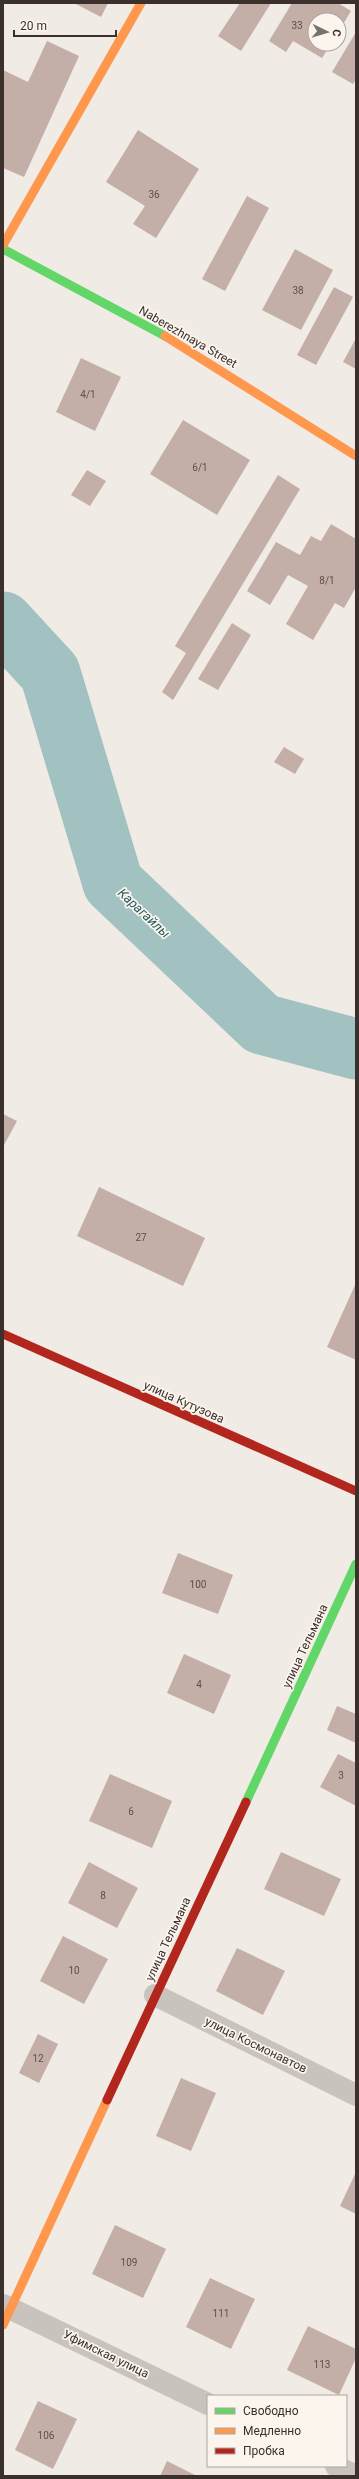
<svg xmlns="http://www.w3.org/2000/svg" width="359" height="2479" font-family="Roboto,sans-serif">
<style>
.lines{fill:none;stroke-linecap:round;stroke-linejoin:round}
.river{stroke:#a1c2c1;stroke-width:61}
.building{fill:#c3afa7}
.street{stroke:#c9c3be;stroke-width:22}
.fast{stroke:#63d668;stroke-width:9}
.slow{stroke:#ff974d;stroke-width:9}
.jam{stroke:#b3261e;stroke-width:9}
.labels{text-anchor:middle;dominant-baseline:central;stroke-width:3.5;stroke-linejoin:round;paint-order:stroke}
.number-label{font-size:10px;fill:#5d504a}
.street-label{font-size:12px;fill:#3b302b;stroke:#fbf5ee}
.water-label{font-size:13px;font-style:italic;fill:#1f5a5e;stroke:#fbf5ee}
</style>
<rect width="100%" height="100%" fill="#f0ebe5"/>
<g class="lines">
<path class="river" d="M3,622L50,673L113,883L262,1024L356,1049"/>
</g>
<path class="building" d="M74,3H108L101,17Z
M240,3H271L241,51L218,36Z
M292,3H338L351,11L339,31V20H315V44H331L322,58L293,41L286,52L269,41Z
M356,32V79L353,84L332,72Z
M47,41L79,56L24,177L3,168V70L28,82Z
M138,130L199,169L156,238L133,224L145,206L106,182Z
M247,196L269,208L225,291L202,279Z
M295,249L333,270L301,330L262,310Z
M334,287L353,297L316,365L297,355Z
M356,338V369L343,362Z
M81,358L121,377L95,431L56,412Z
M183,420L250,460L217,515L150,474Z
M87,470L106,481L90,506L71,495Z
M278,475L300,489L173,700L162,692L186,653L175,646Z
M331,524L356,539V587L344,608L335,603L313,640L286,624L308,586L288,575L270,605L247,591L276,542L300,555L311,536L321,541Z
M232,623L251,635L218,690L198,679Z
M284,747L304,759L295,774L274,762Z
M3,1114L17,1121L3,1147Z
M99,1187L205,1238L183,1286L77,1236Z
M356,1283V1360L327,1347Z
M178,1553L233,1575L218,1614L162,1593Z
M184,1654L231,1675L214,1714L167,1693Z
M337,1706L356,1714V1743L327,1730Z
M338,1754L356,1763V1806L320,1787Z
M110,1774L172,1801L152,1848L89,1821Z
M281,1852L341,1879L324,1916L264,1889Z
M89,1862L138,1888L117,1928L68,1903Z
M63,1936L108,1959L84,2004L40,1981Z
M237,1948L285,1971L263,2015L216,1991Z
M38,2034L58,2044L39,2083L19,2073Z
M181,2078L216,2093L191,2151L156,2136Z
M356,2172V2214L340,2206Z
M115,2225L166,2249L143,2298L92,2274Z
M210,2278L255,2299L231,2349L186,2327Z
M308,2326L356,2349V2358L339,2395L287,2370Z
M38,2401L77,2419L53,2469L15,2450Z
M167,2461L197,2476H160Z"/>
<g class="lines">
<path class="street" d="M155,1995L356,2095
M3,2305L208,2404
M336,2466L356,2476"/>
<path class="fast" d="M3,249L165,336
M246,1802L356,1564"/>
<path class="slow" d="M3,245L141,3
M165,336L356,456
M3,2325L107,2100"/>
<path class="jam" d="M3,1334L356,1491
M107,2100L246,1802"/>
</g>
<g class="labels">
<g class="number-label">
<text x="297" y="25">33</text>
<text x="154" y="194">36</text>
<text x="298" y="290">38</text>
<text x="88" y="394">4/1</text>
<text x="200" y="467">6/1</text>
<text x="327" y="580">8/1</text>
<text x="141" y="1237">27</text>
<text x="198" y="1584">100</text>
<text x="199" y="1684">4</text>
<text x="341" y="1775">3</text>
<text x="131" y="1811">6</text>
<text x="103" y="1895">8</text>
<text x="74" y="1970">10</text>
<text x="38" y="2058">12</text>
<text x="129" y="2262">109</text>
<text x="221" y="2313">111</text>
<text x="322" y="2364">113</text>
<text x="46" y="2435">106</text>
</g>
<g class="street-label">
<text transform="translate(188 337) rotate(30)">Naberezhnaya Street</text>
<text transform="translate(184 1402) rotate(24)">улица Кутузова</text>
<text transform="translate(305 1646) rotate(-65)">улица Тельмана</text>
<text transform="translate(168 1939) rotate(-65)">улица Тельмана</text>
<text transform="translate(256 2045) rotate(26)">улица Космонавтов</text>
<text transform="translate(106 2354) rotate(26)">Уфимская улица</text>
</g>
<g class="water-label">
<text transform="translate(144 913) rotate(43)">Карагайлы</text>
</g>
</g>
<rect width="359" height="2479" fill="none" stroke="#3b302b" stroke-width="8"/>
<rect x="207" y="2395" width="140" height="72" fill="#fbf5ee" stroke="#aea6a0"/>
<rect x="215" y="2408" width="20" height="6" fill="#63d668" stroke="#aea6a0"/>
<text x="243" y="2415" font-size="12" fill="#3b302b">Свободно</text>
<rect x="215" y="2428" width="20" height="6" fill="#ff974d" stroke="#aea6a0"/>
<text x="243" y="2435" font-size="12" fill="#3b302b">Медленно</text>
<rect x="215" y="2448" width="20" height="6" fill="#b3261e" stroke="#aea6a0"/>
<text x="243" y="2455" font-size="12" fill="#3b302b">Пробка</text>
<g transform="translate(327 32) rotate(95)"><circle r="19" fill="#fbf5ee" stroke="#aea6a0"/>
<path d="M0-3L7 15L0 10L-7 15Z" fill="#7a716c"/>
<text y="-6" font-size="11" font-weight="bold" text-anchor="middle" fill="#3b302b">С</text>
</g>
<path d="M14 30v6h102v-6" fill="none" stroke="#3b302b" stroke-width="2"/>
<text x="20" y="30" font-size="12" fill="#3b302b" stroke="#fbf5ee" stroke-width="3" paint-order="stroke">20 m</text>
</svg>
